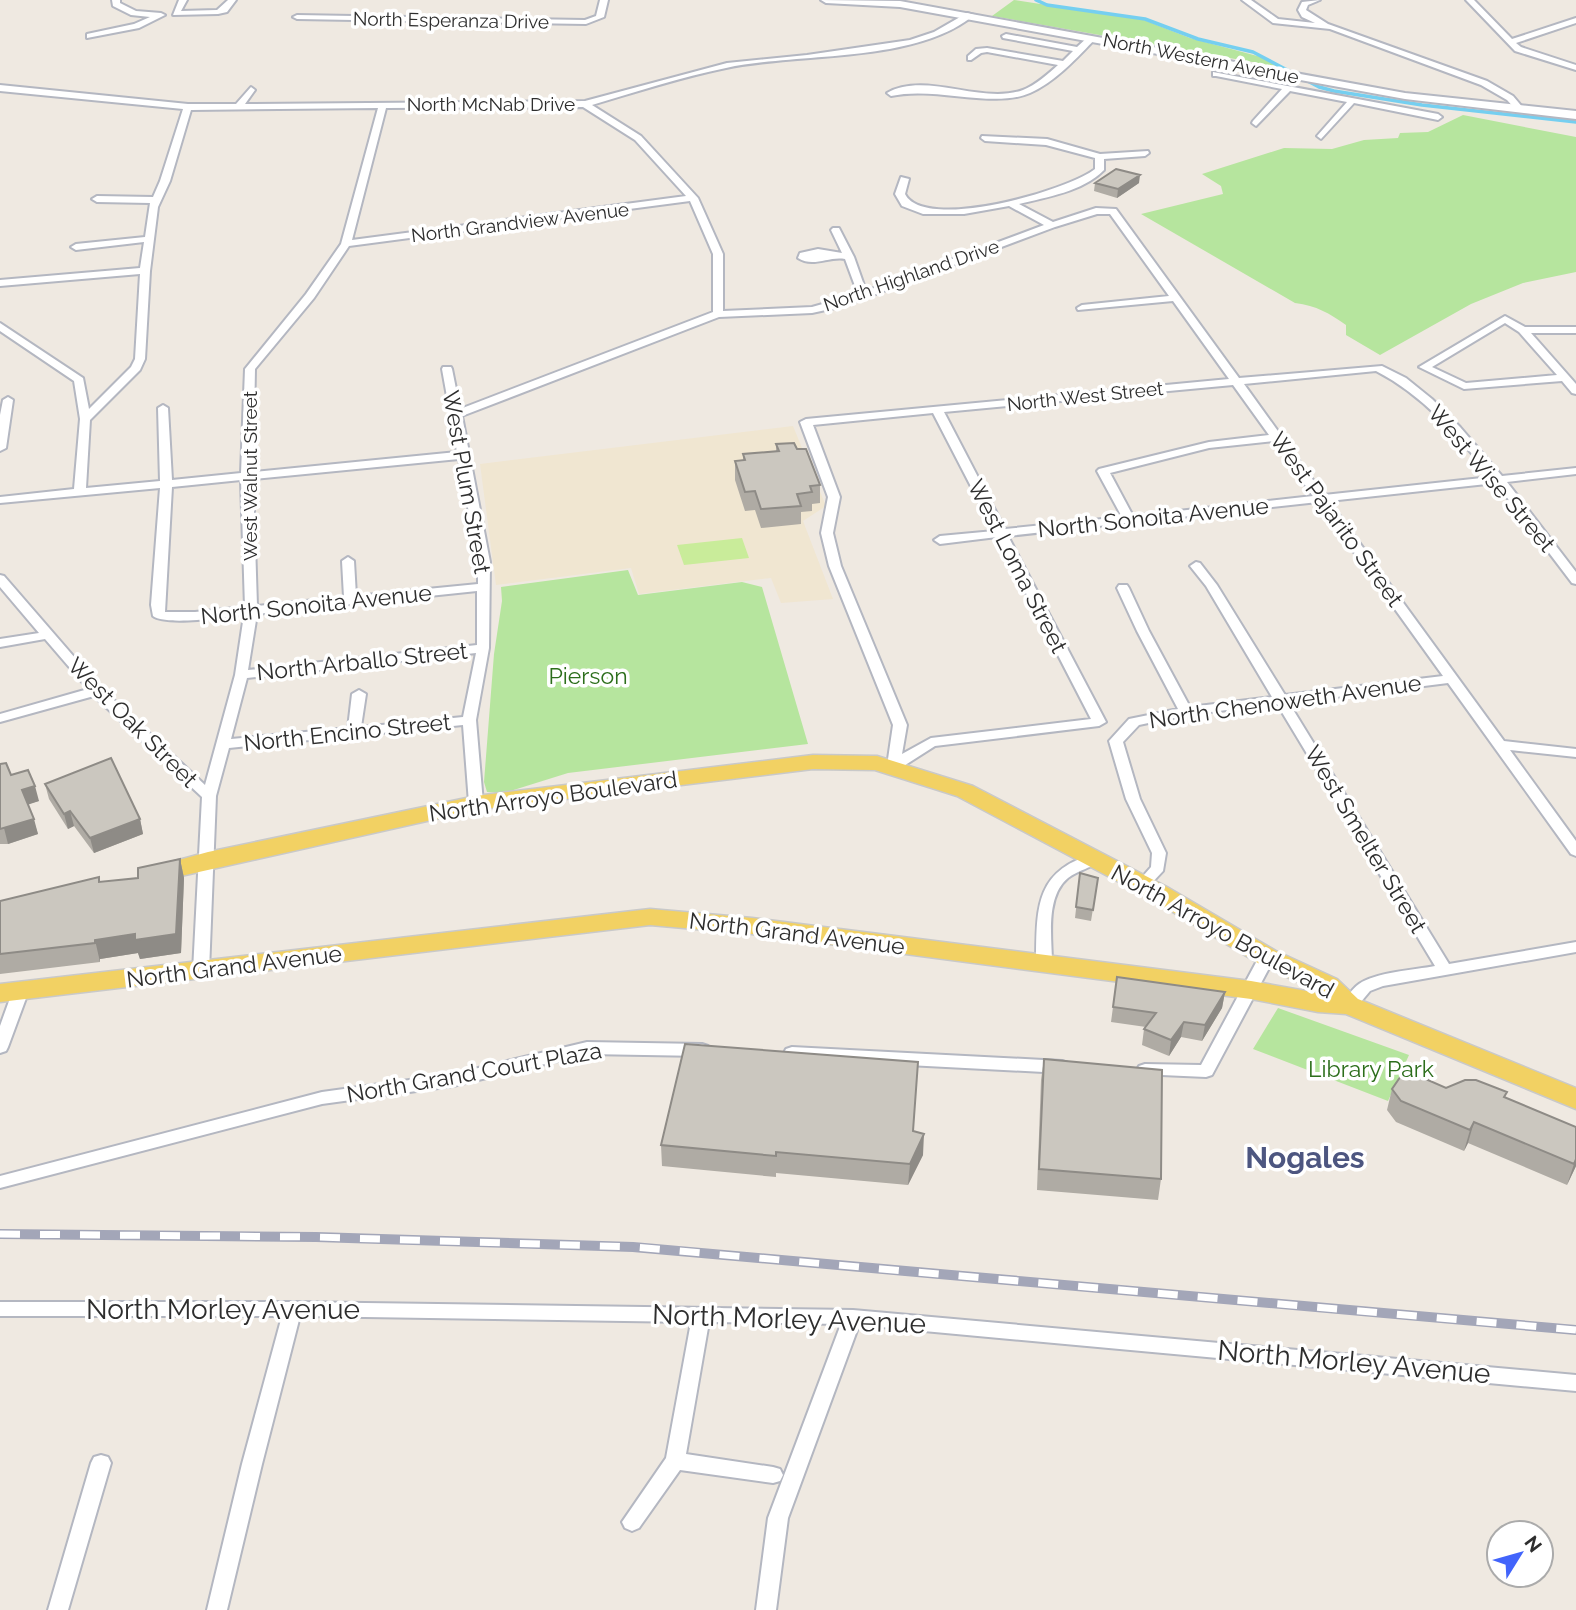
<svg xmlns="http://www.w3.org/2000/svg" width="1576" height="1610" viewBox="0 0 1576 1610" font-family="Raleway,sans-serif">
	<style>
		.education { fill: #f0e6d1 }
		.green { fill: #b6e59e }
		.pitch { fill: #c9ec9a }
		.lines { fill: none; stroke-linecap: round; stroke-linejoin: round }
		.stream { stroke: #75cff0; stroke-width: 3.5 }
		.street-casing { stroke: #b4b7c1; stroke-width: 4 }
		.secondary-casing { stroke: #b4b7c1; stroke-width: 4 }
		.primary-casing { stroke: #c9c9c9; stroke-width: 3 }
		.street { fill: #fff; fill-rule: evenodd }
		.secondary { fill: #fff; fill-rule: evenodd }
		.primary { fill: #f2d163; fill-rule: evenodd }
		.rail-casing { stroke: #a3a6b8; stroke-width: 10 }
		.rail { stroke: #fff; stroke-width: 7; stroke-dasharray: 20; stroke-linecap: butt }
		.wall { fill: #afaba4 }
		.shaded-wall { fill: #8e8b86 }
		.building { fill: #cbc7bf; stroke: #8e8b86; stroke-width: 2 }
		.labels { text-anchor: middle; dominant-baseline: central; stroke-width: 7; stroke-linejoin: round; paint-order: stroke }
		.far-street-label { font-size: 19px; fill: #2e2e2e; stroke: #fff }
		.street-label { font-size: 23px; fill: #2e2e2e; stroke: #fff }
		.park-label { font-size: 23px; fill: #2c6e1b; stroke: #fff }
		.near-street-label { font-size: 28px; fill: #2e2e2e; stroke: #fff }
		.district-label { font-size: 30px; font-weight: bold; fill: #4d5680; stroke: #fff }
	</style>
	<rect width="100%" height="100%" fill="#efe9e1"/>
	<path class="education" d="M 793,426 L 826,506 L 803,521 L 833,599 L 781,603 L 771,578 L 639,594 L 631,568 L 496,585 L 480,464 Z"/>
	<path class="green" d="M 1014,0 L 1144,20 L 1190,38 L 1261,57 L 1281,67 L 992,16 Z
		M 1463,115 L 1576,137 L 1576,272 L 1523,283 L 1471,304 L 1380,355 L 1346,335 L 1346,325 C 1329,313 1317,306 1295,303 L 1141,214 L 1223,194 L 1221,186 L 1202,174 L 1284,148 L 1332,149 L 1364,140 L 1398,138 L 1400,133 L 1428,132 Z
		M 628,570 L 638,595 L 742,582 L 762,587 L 808,744 L 568,773 L 504,793 L 487,792 L 484,782 L 494,654 L 502,601 L 501,587 Z
		M 1278,1008 L 1409,1055 L 1388,1101 L 1253,1049 Z"/>
	<path class="pitch" d="M 742,538 L 749,558 L 684,565 L 677,545 Z"/>
	<g class="lines">
		<path class="stream" d="M 1036,0 L 1047,5 L 1145,19 L 1198,39 L 1253,52 L 1319,87 L 1334,91 L 1422,105 L 1576,122"/>
		<defs>
			<path id="street" d="M 112,0 L 120,0 L 120,3 L 136,11 L 161,13 L 165,15 L 139,28 L 87,38 L 87,34 L 134,24 L 150,17 L 131,15 L 113,6 Z
				M 179,0 L 187,0 L 181,11 L 217,10 L 228,0 L 236,0 L 227,12 L 218,14 L 173,15 Z
				M 600,0 L 608,0 L 604,17 L 586,24 L 297,19 L 293,17 L 297,15 L 585,20 L 596,16 Z
				M 1242,0 L 1251,0 L 1278,19 L 1315,23 L 1302,17 L 1298,10 L 1302,2 L 1320,0 L 1308,5 L 1306,10 L 1328,24 L 1487,81 L 1513,96 L 1524,109 L 1517,111 L 1507,100 L 1481,85 L 1330,29 L 1273,23 Z
				M 1466,0 L 1474,0 L 1512,39 L 1576,18 L 1576,23 L 1516,43 L 1521,47 L 1576,65 L 1576,70 L 1515,51 Z
				M 967,13 L 974,15 C 915,64 799,52 726,68 C 681,77 636,92 592,105 L 641,136 L 698,198 L 723,254 L 723,311 L 812,307 L 858,294 L 845,259 C 828,256 814,268 798,258 L 800,253 L 818,249 L 842,253 L 831,230 L 833,228 L 839,228 L 854,257 L 866,291 L 1044,225 L 1009,206 L 964,214 L 923,214 L 902,206 L 895,194 L 901,177 L 909,179 L 905,194 C 924,232 1067,191 1095,169 L 1095,158 L 1046,145 L 985,141 L 981,138 L 982,136 L 1047,139 L 1100,154 L 1148,151 L 1149,153 L 1145,156 L 1104,159 L 1104,170 C 1082,192 1047,197 1019,204 L 1053,222 L 1096,208 L 1116,209 L 1239,378 L 1382,366 L 1406,378 L 1432,399 L 1460,427 L 1502,476 L 1576,468 L 1576,474 L 1507,482 L 1576,572 L 1576,584 L 1572,583 L 1496,483 L 1329,501 L 1504,741 L 1576,749 L 1576,757 L 1510,750 L 1576,841 L 1576,856 L 1571,854 L 1448,683 L 1289,703 L 1449,964 L 1576,942 L 1576,952 L 1383,986 L 1370,991 L 1355,1009 L 1343,1009 L 1341,1005 C 1346,998 1353,988 1359,984 C 1376,972 1415,970 1435,966 L 1277,704 L 1186,715 L 1139,725 L 1123,742 L 1140,799 L 1166,853 L 1163,871 L 1148,887 L 1143,889 L 1136,884 L 1151,867 L 1152,853 L 1126,799 L 1109,741 L 1129,719 L 1178,709 L 1137,631 L 1117,588 L 1119,585 L 1127,585 L 1129,588 L 1149,631 L 1190,707 L 1272,697 L 1206,586 L 1190,566 L 1196,562 L 1200,563 L 1217,585 L 1285,695 L 1443,676 L 1318,502 L 1008,536 L 1106,722 L 1099,726 L 935,746 L 899,769 L 889,769 L 887,766 L 893,725 L 829,566 L 821,533 L 828,497 L 800,422 L 806,419 L 1229,379 L 1173,301 L 1078,310 L 1077,308 L 1082,305 L 1169,296 L 1110,214 L 1097,214 L 1055,227 L 844,306 L 812,313 L 719,317 L 462,416 L 490,562 L 489,648 L 476,720 L 483,803 L 476,807 L 469,803 L 463,725 L 229,748 L 216,796 L 209,971 L 206,975 L 196,975 L 193,971 L 202,797 L 94,696 L 0,722 L 0,714 L 88,689 L 45,639 L 0,647 L 0,639 L 39,633 L 0,587 L 0,575 L 4,576 L 101,688 L 205,785 L 235,675 L 244,615 C 225,617 166,626 153,616 L 151,605 L 160,488 L 0,503 L 0,497 L 74,489 L 80,419 L 74,381 L 0,331 L 0,323 L 83,378 L 89,409 L 131,367 L 135,359 L 140,274 L 0,286 L 0,280 L 140,268 L 144,242 L 76,250 L 71,247 L 76,244 L 145,237 L 150,203 L 97,202 L 92,199 L 97,196 L 153,197 L 160,181 L 183,109 L 0,91 L 0,85 L 188,104 L 236,104 L 251,87 L 255,90 L 245,104 L 585,101 L 727,63 L 807,55 L 910,40 L 934,32 ZM 583,107 L 635,140 L 686,196 L 352,240 L 386,108 ZM 378,108 L 341,244 L 306,294 L 245,369 L 241,473 L 172,480 L 168,408 L 163,405 L 158,408 L 160,481 L 86,488 L 90,420 L 140,370 L 145,359 L 150,271 L 158,207 L 170,181 L 191,110 ZM 690,201 L 713,254 L 713,312 L 460,409 L 452,369 L 451,367 L 443,367 L 442,369 L 457,452 L 253,472 L 255,369 L 314,298 L 349,246 ZM 1376,371 C 1423,395 1458,436 1491,477 L 1324,495 L 1283,439 L 1283,435 L 1280,434 L 1244,384 ZM 1233,385 L 1269,435 L 1209,442 L 1099,469 L 1097,471 L 1122,517 L 1005,529 L 944,412 ZM 933,413 L 994,531 L 940,536 L 934,540 L 940,544 L 997,537 L 1091,719 L 931,738 L 902,754 L 907,725 L 841,566 L 833,533 L 840,497 L 813,425 ZM 1274,441 L 1313,496 L 1133,516 L 1110,473 L 1209,448 ZM 459,459 L 478,562 L 478,584 L 356,596 L 354,561 L 348,557 L 342,561 L 344,597 L 257,606 L 253,479 ZM 241,480 L 245,607 L 195,612 L 165,612 L 172,487 ZM 477,591 L 477,645 L 248,670 L 257,614 ZM 476,653 L 463,717 L 361,727 L 366,694 L 359,690 L 352,694 L 348,728 L 231,739 L 247,678 Z
				M 1006,34 L 1077,47 L 1089,36 L 1096,38 C 1078,57 1055,82 1030,93 C 993,109 935,86 891,96 L 887,93 C 925,71 982,105 1023,90 C 1036,85 1048,74 1058,65 L 987,52 L 981,53 L 971,60 L 968,60 L 968,56 L 976,49 L 987,48 L 1063,61 L 1073,51 L 1003,38 L 1002,36 Z
				M 1213,72 L 1438,114 L 1442,117 L 1438,120 L 1354,103 L 1321,139 L 1317,136 L 1347,102 L 1290,91 L 1256,126 L 1252,123 L 1253,121 L 1282,89 L 1216,76 L 1213,76 Z
				M 1505,316 L 1525,327 L 1576,327 L 1576,333 L 1531,333 L 1576,384 L 1576,394 L 1572,393 L 1562,381 L 1464,389 L 1419,367 ZM 1505,323 L 1519,332 L 1557,375 L 1466,383 L 1432,367 Z
				M 8,397 L 13,400 L 6,448 L 0,451 L 0,415 L 3,400 Z
				M 1094,854 L 1099,856 L 1101,859 C 1093,868 1078,870 1068,878 C 1045,897 1052,938 1052,964 L 1049,968 L 1039,968 L 1036,964 C 1037,911 1033,871 1094,854 Z
				M 1267,952 L 1272,953 L 1275,957 L 1212,1075 L 1206,1077 L 1139,1074 L 1137,1070 L 1139,1066 L 1145,1064 L 1201,1065 L 1259,957 L 1262,953 Z
				M 21,985 L 26,986 L 29,990 L 8,1047 L 6,1051 L 0,1053 L 0,1026 L 13,990 L 16,986 Z
				M 587,1042 L 702,1044 L 708,1046 L 710,1050 L 708,1054 L 702,1056 L 587,1054 L 453,1086 L 322,1104 L 0,1188 L 0,1176 L 322,1092 L 453,1074 Z
				M 792,1047 L 1062,1061 L 1068,1063 L 1070,1067 L 1068,1071 L 1062,1073 L 792,1059 L 786,1057 L 784,1053 L 786,1049 Z
				M 0,1302 L 293,1302 L 853,1310 L 1576,1375 L 1576,1391 L 859,1325 L 788,1518 L 776,1610 L 756,1610 L 768,1518 L 841,1324 L 709,1322 L 686,1454 L 773,1467 L 780,1469 L 783,1475 L 780,1481 L 773,1483 L 680,1470 L 639,1528 L 632,1531 L 625,1528 L 622,1522 L 666,1458 L 691,1322 L 300,1316 L 262,1464 L 227,1610 L 207,1610 L 242,1464 L 282,1316 L 0,1316 Z
				M 101,1455 L 108,1457 L 111,1463 L 68,1610 L 48,1610 L 91,1463 L 94,1457 Z"/>
			<path id="secondary" d="M 821,0 L 900,1 L 1405,93 L 1576,111 L 1576,119 L 1405,99 L 900,7 L 826,3 Z"/>
			<path id="primary" d="M 813,755 L 877,756 L 973,786 L 1167,887 L 1276,951 L 1337,979 L 1358,999 L 1576,1088 L 1576,1109 L 1346,1014 L 1318,1012 L 1251,999 L 752,934 L 650,925 L 0,1002 L 0,984 L 650,909 L 752,918 L 1251,981 L 1323,994 L 1258,963 L 1151,899 L 957,796 L 875,770 L 813,769 L 476,810 L 154,882 L 146,879 L 142,874 L 146,869 L 208,852 L 476,796 Z"/>
		</defs>
		<use href="#street" class="street-casing"/>
		<use href="#secondary" class="secondary-casing"/>
		<use href="#primary" class="primary-casing"/>
		<use href="#street" class="street"/>
		<use href="#secondary" class="secondary"/>
		<use href="#primary" class="primary"/>
		<defs>
			<path id="rail" d="M 0,1234 L 316,1237 L 633,1247 L 1576,1330"/>
		</defs>
		<use href="#rail" class="rail-casing"/>
		<use href="#rail" class="rail"/>
	</g>
	<path class="wall" d="M 1095,183 L 1139,183 L 1117,198 L 1094,191 Z
		M 776,444 L 797,449 L 820,485 L 820,503 L 812,504 L 812,511 L 801,512 L 801,524 L 761,528 L 755,510 L 745,511 L 735,480 L 735,461 L 743,460 L 743,454 L 776,451 Z
		M 0,764 L 39,801 L 28,804 L 38,834 L 8,844 L 0,844 Z
		M 45,784 L 140,819 L 143,834 L 94,853 L 74,826 L 68,829 L 49,799 Z
		M 180,859 L 184,878 L 181,953 L 140,959 L 138,953 L 100,959 L 100,962 L 0,974 L 0,901 L 100,882 L 138,878 Z
		M 1080,873 L 1098,878 L 1091,921 L 1075,918 Z
		M 1117,977 L 1225,992 L 1222,1008 L 1202,1041 L 1181,1037 L 1169,1056 L 1142,1045 L 1144,1029 L 1146,1027 L 1111,1022 Z
		M 1044,1059 L 1161,1179 L 1158,1200 L 1037,1190 L 1041,1080 Z
		M 918,1062 L 913,1131 L 923,1155 L 908,1185 L 776,1173 L 776,1177 L 662,1166 L 661,1145 Z
		M 1446,1088 L 1505,1097 L 1576,1166 L 1567,1185 L 1468,1143 L 1464,1151 L 1396,1122 L 1387,1110 L 1392,1089 Z"/>
	<path class="shaded-wall" d="M 1140,175 L 1139,183 L 1117,198 L 1118,189 Z
		M 35,786 L 39,801 L 27,805 L 22,790 Z
		M 70,811 L 74,826 L 68,829 L 64,814 Z
		M 34,819 L 38,834 L 8,844 L 4,828 Z
		M 140,819 L 143,834 L 94,853 L 90,838 Z
		M 180,859 L 184,878 L 181,953 L 140,959 L 138,953 L 100,959 L 100,962 L 95,940 Z
		M 1225,992 L 1222,1008 L 1202,1041 L 1205,1025 Z
		M 1184,1022 L 1181,1037 L 1169,1056 L 1171,1040 Z
		M 1474,1122 L 1468,1143 L 1464,1151 L 1470,1130 Z
		M 924,1134 L 923,1155 L 908,1185 L 910,1164 Z
		M 1576,1159 L 1576,1166 L 1567,1185 L 1574,1164 Z"/>
	<path class="building" d="M 1116,169 L 1140,175 L 1118,189 L 1095,183 Z
		M 794,443 L 797,449 L 806,449 L 820,485 L 810,486 L 812,492 L 797,494 L 801,506 L 761,509 L 755,491 L 745,492 L 735,461 L 745,460 L 743,454 L 779,451 L 776,444 Z
		M 111,758 L 140,819 L 90,838 L 70,811 L 64,814 L 45,784 Z
		M 6,763 L 11,775 L 28,770 L 35,786 L 22,790 L 34,819 L 0,829 L 0,764 Z
		M 180,859 L 176,934 L 135,940 L 135,934 L 95,940 L 95,943 L 0,954 L 0,901 L 99,877 L 99,882 L 138,878 L 138,868 Z
		M 1080,873 L 1098,878 L 1093,910 L 1076,907 Z
		M 1117,977 L 1225,992 L 1205,1025 L 1184,1022 L 1171,1040 L 1144,1029 L 1156,1013 L 1113,1007 Z
		M 685,1044 L 918,1062 L 913,1131 L 924,1134 L 910,1164 L 776,1152 L 776,1156 L 661,1145 Z
		M 1044,1059 L 1162,1070 L 1161,1179 L 1039,1169 Z
		M 1405,1070 L 1446,1088 L 1465,1080 L 1476,1080 L 1507,1092 L 1504,1097 L 1576,1127 L 1576,1159 L 1574,1164 L 1474,1122 L 1470,1130 L 1401,1101 L 1392,1089 Z"/>
	<g class="labels">
		<g class="far-street-label">
			<text transform="translate(451 20) rotate(1)">North Esperanza Drive</text>
			<text transform="translate(1201 58) rotate(11)">North Western Avenue</text>
			<text x="491" y="104">North McNab Drive</text>
			<text transform="translate(520 222) rotate(-7)">North Grandview Avenue</text>
			<text transform="translate(911 275) rotate(-19)">North Highland Drive</text>
			<text transform="translate(1085 396) rotate(-6)">North West Street</text>
			<text transform="translate(250 476) rotate(-90)">West Walnut Street</text>
		</g>
		<g class="street-label">
			<text transform="translate(1492 478) rotate(50)">West Wise Street</text>
			<text transform="translate(467 482) rotate(80)">West Plum Street</text>
			<text transform="translate(1153 517) rotate(-6)">North Sonoita Avenue</text>
			<text transform="translate(1337 519) rotate(54)">West Pajarito Street</text>
			<text transform="translate(1018 566) rotate(63)">West Loma Street</text>
			<text transform="translate(316 604) rotate(-6)">North Sonoita Avenue</text>
			<text transform="translate(362 661) rotate(-6)">North Arballo Street</text>
			<text transform="translate(1285 701) rotate(-8)">North Chenoweth Avenue</text>
			<text transform="translate(133 722) rotate(45)">West Oak Street</text>
			<text transform="translate(347 732) rotate(-6)">North Encino Street</text>
			<text transform="translate(553 796) rotate(-8)">North Arroyo Boulevard</text>
			<text transform="translate(1366 839) rotate(59)">West Smelter Street</text>
			<text transform="translate(1223 931) rotate(29)">North Arroyo Boulevard</text>
			<text transform="translate(797 933) rotate(7)">North Grand Avenue</text>
			<text transform="translate(234 966) rotate(-7)">North Grand Avenue</text>
			<text transform="translate(474 1072) rotate(-10)">North Grand Court Plaza</text>
		</g>
		<g class="park-label">
			<text x="588" y="675">Pierson</text>
			<text x="1371" y="1068">Library Park</text>
		</g>
		<g class="near-street-label">
			<text x="223" y="1309">North Morley Avenue</text>
			<text transform="translate(789 1319) rotate(2)">North Morley Avenue</text>
			<text transform="translate(1354 1362) rotate(5)">North Morley Avenue</text>
		</g>
		<g class="district-label">
			<text x="1305" y="1157">Nogales</text>
		</g>
	</g>
	<g transform="translate(1520 1554) rotate(53)"><circle r="33" fill="#ffffff" stroke="#ababab" stroke-width="2"/>
	<path d="M0-5L12 26L0 18L-12 26Z" fill="#4264fb"/>
	<text y="-10" font-size="19" font-weight="bold" text-anchor="middle" fill="#2e2e2e">N</text>
	</g>
</svg>
